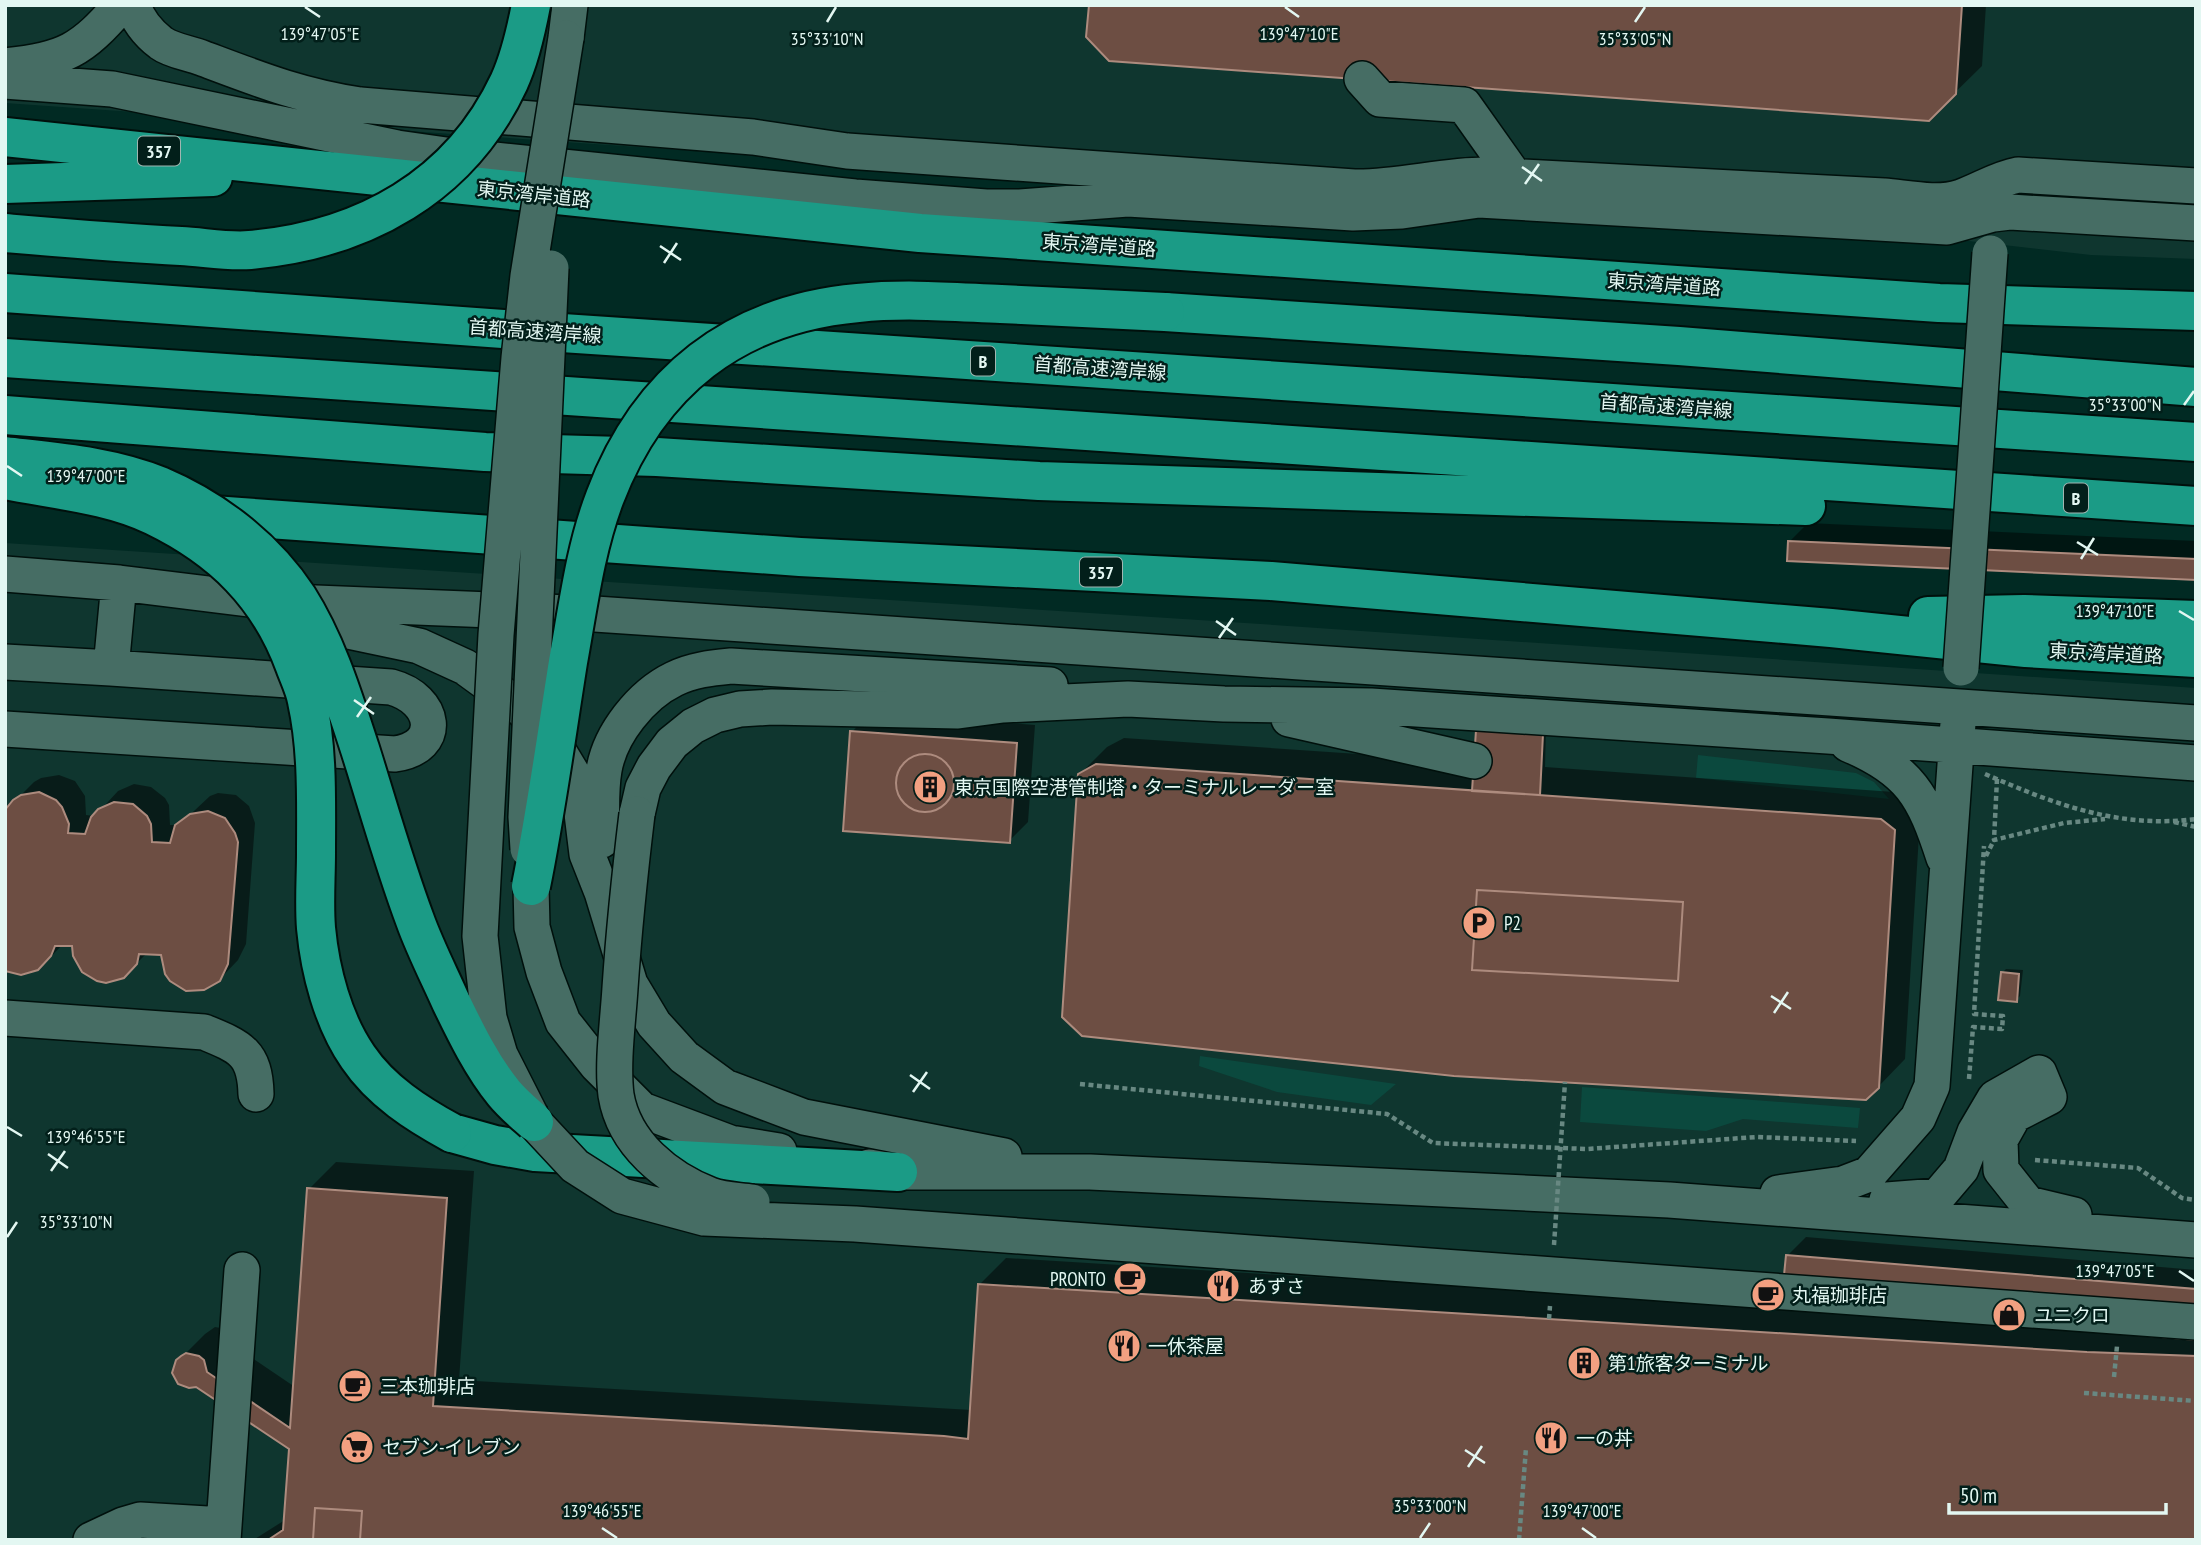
<svg xmlns="http://www.w3.org/2000/svg" width="2201" height="1545" viewBox="0 0 2201 1545" font-family="'PT Sans Narrow','Noto Sans JP',sans-serif">
	<style>
		.built { fill: #0f362f }
		.green { fill: #0b493e }
		.shadow { fill: #0007 }
		.building { fill: #6d4e43; stroke: #ad8b7e; stroke-width: 2 }
		.lines { fill: none; stroke-linecap: round; stroke-linejoin: round }
		.minor-casing { stroke: #00100c; stroke-width: 38 }
		.highway-casing { stroke: #00100c; stroke-width: 42 }
		.path { stroke: #688882; stroke-width: 4.5; stroke-dasharray: 5 3.5; stroke-linecap: butt }
		.minor { stroke: #466d64; stroke-width: 35 }
		.highway { stroke: #1b9b86; stroke-width: 38 }
		.minor-bridge-casing { stroke: #00100c; stroke-width: 38; stroke-linecap: butt }
		.highway-bridge-casing { stroke: #00100c; stroke-width: 42; stroke-linecap: butt }
		.path-bridge { stroke: #688882; stroke-width: 4.5; stroke-dasharray: 5 3.5; stroke-linecap: butt }
		.minor-bridge { stroke: #466d64; stroke-width: 35 }
		.highway-bridge { stroke: #1b9b86; stroke-width: 38 }
		.ticks { fill: none; stroke: #e3f7f2; stroke-width: 2.5 }
		.labels { text-anchor: middle; dominant-baseline: central; stroke-width: 5; stroke-linejoin: round; paint-order: stroke }
		.shield { fill: #021f1a; stroke: #a0b6b1; stroke-width: 2 }
		.shield-label { font-size: 18px; font-weight: bold; fill: #e3f7f2 }
		.street-label { font-size: 19px; fill: #e3f7f2; stroke: #021f1a }
		.poi-label { font-size: 19px; fill: #e3f7f2; stroke: #021f1a; text-anchor: start }
		.ticks-label { font-size: 18px; text-anchor: middle; fill: #e3f7f2; stroke: #021f1a; stroke-width: 5; stroke-linejoin: round; paint-order: stroke }
	</style>
	<rect width="100%" height="100%" fill="#012a23"/>
	<path class="built" d="M 5,5 L 2196,5 L 2196,259 L 2091,255 L 1934,237 L 5,103 Z
		M 5,543 L 1230,622 L 2196,688 L 2196,1540 L 5,1540 Z"/>
	<path class="green" d="M 1698,755 L 1856,773 L 1874,782 L 1889,799 L 1696,778 Z
		M 1200,1056 L 1396,1084 L 1371,1105 L 1277,1092 L 1199,1066 Z
		M 1582,1087 L 1860,1108 L 1858,1128 L 1743,1119 L 1706,1131 L 1580,1122 Z"/>
	<path class="shadow" d="M 1090,5 L 1986,5 L 1982,66 L 1928,119 Z
		M 1808,523 L 2196,541 L 2196,578 L 1790,541 Z
		M 870,713 L 1035,725 L 1028,822 L 1009,841 L 852,732 Z
		M 1546,730 L 1545,767 L 1908,793 L 1921,803 L 1905,1059 L 1878,1087 L 1080,774 L 1107,747 L 1124,738 L 1476,762 Z
		M 59,775 L 75,781 L 85,796 L 86,815 L 95,816 L 118,791 L 134,784 L 151,787 L 165,798 L 169,805 L 170,825 L 179,825 L 210,796 L 218,793 L 236,795 L 249,806 L 255,823 L 246,944 L 238,960 L 219,980 L 162,954 L 147,953 L 130,970 L 74,945 L 63,944 L 45,963 L 15,801 L 34,782 L 41,778 Z
		M 2006,969 L 2023,970 L 2020,996 L 2016,1000 L 2002,973 Z
		M 336,1162 L 474,1171 L 459,1380 L 972,1410 L 979,1285 L 1006,1258 L 1783,1306 L 1787,1256 L 1806,1237 L 2196,1270 L 2196,1540 L 253,1540 L 285,1520 L 291,1448 L 178,1361 L 205,1334 L 215,1327 L 226,1329 L 233,1345 L 295,1387 L 309,1189 Z"/>
	<path class="building" d="M 1089,5 L 1962,5 L 1956,94 L 1929,121 L 1109,61 L 1086,37 Z
		M 1788,541 L 2196,559 L 2196,580 L 1787,561 Z
		M 1476,730 L 1543,734 L 1540,795 L 1472,791 Z
		M 850,731 L 1017,743 L 1010,843 L 843,831 Z
		M896 783a29 29 0 1 1 58 0a29 29 0 1 1-58 0Z
		M 1096,764 L 1881,819 L 1895,830 L 1879,1088 L 1866,1100 L 1454,1076 L 1082,1036 L 1062,1017 L 1078,774 Z
		M 39,792 L 56,800 L 62,807 L 69,824 L 68,833 L 85,834 L 91,817 L 98,809 L 114,802 L 133,804 L 147,816 L 151,824 L 152,842 L 170,843 L 175,825 L 190,814 L 208,811 L 225,818 L 235,833 L 238,842 L 228,964 L 220,981 L 204,990 L 186,991 L 170,981 L 165,974 L 161,955 L 139,954 L 137,964 L 124,978 L 106,983 L 97,981 L 82,972 L 73,956 L 72,946 L 55,946 L 51,956 L 38,970 L 21,975 L 5,971 L 5,810 L 13,800 L 21,795 Z
		M 1477,890 L 1683,902 L 1678,981 L 1472,970 Z
		M 2001,972 L 2019,974 L 2017,1002 L 1998,1000 Z
		M 307,1188 L 447,1198 L 433,1406 L 944,1436 L 968,1439 L 978,1284 L 2087,1352 L 2196,1356 L 2196,1540 L 268,1540 L 283,1530 L 289,1449 L 196,1387 L 189,1388 L 178,1384 L 172,1373 L 176,1360 L 181,1356 L 186,1353 L 199,1356 L 204,1360 L 207,1372 L 290,1428 Z
		M 1786,1255 L 2196,1289 L 2196,1340 L 1781,1305 Z
		M 315,1508 L 362,1511 L 360,1540 L 313,1540 Z"/>
	<g class="lines">
		<defs>
			<path id="minor" d="M 133,5 C 138,21 148,33 161,43 C 172,51 189,53 202,58 C 258,79 300,96 360,105 L 753,137 L 847,151 L 1354,187 C 1398,188 1441,175 1485,175 L 1884,196 C 1908,198 1937,205 1961,197 C 1981,190 1997,179 2018,175 L 2196,186
				M 566,38 L 570,5
				M 5,66 C 66,59 81,51 121,5
				M 1362,79 L 1380,99 L 1464,105 L 1515,177
				M 5,81 L 112,89 L 397,148 L 446,155 L 855,197 L 986,207 L 1020,207 L 1128,199 L 1353,213 L 1402,211 L 1479,200 L 1947,227 L 1993,214 L 2010,212 L 2196,223
				M 5,574 L 119,583 L 266,601 L 595,614 L 2196,723
				M 293,613 L 324,626 L 419,646 L 465,667 L 520,707 L 553,742 L 573,775 L 581,805 L 587,854 L 602,892 L 630,984 L 654,1024 L 684,1057 L 725,1087 L 804,1117 L 1004,1156
				M 5,662 L 111,668
				M 1289,719 L 1474,761
				M 5,729 L 395,754 C 444,747 436,699 391,687 L 111,668 L 119,583
				M 1848,744 C 1910,770 1924,796 1944,858
				M 637,814 L 643,788 L 654,767 L 672,743 L 693,726 L 715,715 L 740,709 L 772,707 L 958,711 L 1003,705 L 1128,699 L 1224,704 L 1371,706 L 1828,736 L 2196,763
				M 602,840 C 602,817 600,793 604,770 C 610,734 641,695 674,679 C 692,670 711,668 731,666 L 1050,685
				M 531,886 L 532,927 L 544,972 L 563,1022 L 597,1065 L 642,1110 L 730,1143 L 779,1151
				M 5,1018 L 204,1032 C 241,1047 255,1053 256,1094
				M 869,1167 L 898,1172 L 1090,1172 L 1669,1200 L 2196,1240
				M 1778,1193 L 1843,1184 L 1869,1174 L 1918,1118 L 1932,1086 L 1958,723
				M 1887,1200 L 1938,1196 L 1961,1169 L 1975,1132 L 1995,1098 L 2039,1073 L 2049,1097 L 2014,1115 L 2000,1140 L 2001,1170 L 2028,1204 L 2074,1215
				M 91,1540 L 123,1525 L 140,1520 L 224,1525
				M 223,1540 L 242,1270"/>
			<path id="highway" d="M 5,137 L 920,233 L 1939,303 L 2196,311
				M 5,184 L 213,177
				M 5,293 L 503,329 L 2196,442
				M 1165,312 L 1679,346 L 2196,387
				M 5,358 L 2196,506
				M 5,415 L 485,452 L 657,457 L 1039,481 L 1806,506
				M 198,514 L 800,557 L 1271,581 L 1831,628 L 2026,648 L 2196,658
				M 1928,616 L 2024,614 L 2196,620
				M 452,1133 L 495,1145 L 535,1152 L 898,1172"/>
		</defs>
		<use href="#minor" class="minor-casing"/>
		<use href="#highway" class="highway-casing"/>
		<path class="path" d="M 2174,822 L 2196,827
			M 1986,856 L 1994,840
			M 1969,1079 L 1973,1027 L 2002,1029 L 2003,1016 L 1974,1014 L 1984,846
			M 1080,1084 L 1387,1114 L 1433,1143 L 1587,1149 L 1757,1137 L 1856,1141
			M 2035,1160 L 2138,1168 L 2182,1198 L 2196,1200
			M 2114,1377 L 2117,1346
			M 2084,1393 L 2196,1401
			M 1519,1540 L 1526,1448"/>
		<use href="#minor" class="minor"/>
		<use href="#highway" class="highway"/>
		<defs>
			<path id="minor-bridge" d="M 566,38 L 528,276 L 519,358 L 496,635 L 480,936 L 489,1018 L 500,1055 L 534,1122 L 575,1166 L 622,1196 L 704,1218 L 855,1224 L 2196,1322
				M 1961,668 L 1990,253
				M 637,814 C 630,872 624,930 620,988 C 618,1021 612,1063 616,1095 C 624,1144 667,1178 710,1195 C 723,1200 739,1200 752,1202
				M 528,849 L 526,817 L 551,268"/>
			<path id="highway-bridge" d="M 5,233 C 64,238 122,243 181,246 C 203,247 227,252 250,250 C 363,240 460,187 509,82 C 520,58 526,31 531,5
				M 5,456 C 57,462 111,466 160,486 C 214,509 265,548 298,598 C 327,644 343,697 360,749 C 378,806 394,864 415,920 C 425,948 439,975 451,1002 C 466,1033 482,1066 504,1093 C 513,1104 524,1113 534,1122
				M 5,480 C 54,490 109,494 154,516 C 222,549 269,595 295,666 C 299,677 305,689 307,701 C 318,750 316,803 316,853 C 316,878 314,903 316,928 C 320,971 333,1021 358,1057 C 381,1091 417,1114 452,1133
				M 531,886 C 546,812 556,737 568,662 C 578,607 585,549 605,497 C 649,381 735,314 858,303 C 906,298 953,302 1001,304 C 1056,307 1110,309 1165,312"/>
		</defs>
		<use href="#minor-bridge" class="minor-bridge-casing"/>
		<use href="#highway-bridge" class="highway-bridge-casing"/>
		<path class="path-bridge" d="M 1985,774 C 2054,804 2119,829 2196,819
			M 1997,779 L 1994,840 L 2064,823 L 2105,819
			M 1554,1245 L 1565,1082
			M 1549,1319 L 1550,1306"/>
		<use href="#minor-bridge" class="minor-bridge"/>
		<use href="#highway-bridge" class="highway-bridge"/>
	</g>
	<path class="ticks" d="M 305,7 L 320,17M 1285,7 L 1299,17M 827,22 L 836,7M 1635,22 L 1645,7M 1522,167 L 1542,181M 1525,184 L 1539,164M 660,246 L 681,260M 664,263 L 677,243M 2184,405 L 2194,391M 7,466 L 22,476M 2077,542 L 2098,555M 2081,559 L 2094,538M 2179,611 L 2194,620M 1216,621 L 1236,635M 1219,638 L 1233,618M 354,700 L 374,714M 357,717 L 371,697M 1771,996 L 1791,1009M 1774,1013 L 1788,992M 910,1075 L 930,1089M 913,1092 L 927,1072M 7,1127 L 22,1136M 48,1154 L 68,1168M 51,1171 L 65,1151M 7,1237 L 17,1222M 2179,1271 L 2194,1281M 1465,1450 L 1485,1463M 1468,1467 L 1482,1446M 602,1528 L 617,1538M 1582,1528 L 1596,1538M 1420,1538 L 1430,1523"/>
	<defs>
		<symbol id="building-disc" viewBox="-11 -11 22 22"><circle r="9.5" fill="#f2a081" stroke="#021f1a"/><path d="M-4-6H4V6H1V3H-1V6H-4ZM-2.5-4.3h1.7v1.8h-1.7ZM.8-4.3h1.7v1.8H.8ZM-2.5-1h1.7V.8h-1.7ZM.8-1h1.7V.8H.8Z" fill="#111"/></symbol>
		<symbol id="parking-disc" viewBox="-11 -11 22 22"><circle r="9.5" fill="#f2a081" stroke="#021f1a"/><path d="M-3.5-5.5H1a3.5 3.5 0 0 1 0 7H-1V5.5H-3.5ZM-1-3.4V-.6H.8a1.4 1.4 0 0 0 0-2.8Z" fill="#111"/></symbol>
		<symbol id="cafe-disc" viewBox="-11 -11 22 22"><circle r="9.5" fill="#f2a081" stroke="#021f1a"/><path d="M-5.5-4.5H6V0H3Q3 3.5 0 3.5H-2.5Q-5.5 3.5-5.5 0ZM3-3.2v2h1.7v-2ZM-6 4.5H4V6H-6Z" fill="#111"/></symbol>
		<symbol id="restaurant-disc" viewBox="-11 -11 22 22"><circle r="9.5" fill="#f2a081" stroke="#021f1a"/><path d="M-5-6h1v4h1v-4h1v4h1v-4h1v5L-1.5 .5V6h-2V.5L-5-1ZM5-6V6H3V1.5H1.5Q1.5-4 5-6Z" fill="#111"/></symbol>
		<symbol id="shop-disc" viewBox="-11 -11 22 22"><circle r="9.5" fill="#f2a081" stroke="#021f1a"/><path d="M-5-2.5h2.3a2.7 3.5 0 0 1 5.4 0H5L5.5 6h-11ZM-1.5-2.5h3a1.5 2.3 0 0 0-3 0Z" fill="#111"/></symbol>
		<symbol id="supermarket-disc" viewBox="-11 -11 22 22"><circle r="9.5" fill="#f2a081" stroke="#021f1a"/><path d="M-6-5.5h2.5l.6 2H6L4.5 2H-2.5L-4.4-4H-6ZM-1.5 3.2a1.3 1.3 0 1 0 .1 0ZM3 3.2a1.3 1.3 0 1 0 .1 0Z" fill="#111"/></symbol>
	</defs>
	<g fill-rule="evenodd">
		<use href="#building-disc" x="911" y="768" width="38" height="38"/>
		<use href="#parking-disc" x="1460" y="904" width="38" height="38"/>
		<use href="#cafe-disc" x="1111" y="1260" width="38" height="38"/>
		<use href="#restaurant-disc" x="1204" y="1267" width="38" height="38"/>
		<use href="#cafe-disc" x="1749" y="1276" width="38" height="38"/>
		<use href="#shop-disc" x="1990" y="1296" width="38" height="38"/>
		<use href="#restaurant-disc" x="1105" y="1327" width="38" height="38"/>
		<use href="#building-disc" x="1565" y="1344" width="38" height="38"/>
		<use href="#cafe-disc" x="336" y="1367" width="38" height="38"/>
		<use href="#restaurant-disc" x="1532" y="1419" width="38" height="38"/>
		<use href="#supermarket-disc" x="338" y="1428" width="38" height="38"/>
	</g>
	<g class="labels">
		<g class="shield">
			<rect x="138" y="136.5" width="42" height="29" rx="5"/>
			<rect x="971" y="346.5" width="24" height="29" rx="5"/>
			<rect x="2064" y="483.5" width="24" height="29" rx="5"/>
			<rect x="1080" y="557.5" width="42" height="29" rx="5"/>
		</g>
		<g class="shield-label">
			<text x="159" y="151">357</text>
			<text x="983" y="361">B</text>
			<text x="2076" y="498">B</text>
			<text x="1101" y="572">357</text>
		</g>
		<g class="street-label">
			<text transform="translate(534 194) rotate(6)">東京湾岸道路</text>
			<text transform="translate(1099 245) rotate(4)">東京湾岸道路</text>
			<text transform="translate(1664 284) rotate(4)">東京湾岸道路</text>
			<text transform="translate(535 331) rotate(4)">首都高速湾岸線</text>
			<text transform="translate(1100 368) rotate(4)">首都高速湾岸線</text>
			<text transform="translate(1666 406) rotate(4)">首都高速湾岸線</text>
			<text transform="translate(2106 653) rotate(3)">東京湾岸道路</text>
		</g>
		<g class="poi-label">
			<text x="954" y="787">東京国際空港管制塔・ターミナルレーダー室</text>
			<text x="1504" y="923">P2</text>
			<text x="1106" y="1279" text-anchor="end">PRONTO</text>
			<text x="1248" y="1286">あずさ</text>
			<text x="1792" y="1295">丸福珈琲店</text>
			<text x="2034" y="1315">ユニクロ</text>
			<text x="1148" y="1346">一休茶屋</text>
			<text x="1608" y="1363">第1旅客ターミナル</text>
			<text x="380" y="1386">三本珈琲店</text>
			<text x="1576" y="1438">一の丼</text>
			<text x="382" y="1447">セブン-イレブン</text>
		</g>
	</g>
	<g class="ticks-label">
		<text x="320" y="40">139°47'05"E</text>
		<text x="1299" y="40">139°47'10"E</text>
		<text x="827" y="45">35°33'10"N</text>
		<text x="1635" y="45">35°33'05"N</text>
		<text x="2125" y="411">35°33'00"N</text>
		<text x="86" y="482">139°47'00"E</text>
		<text x="2115" y="617">139°47'10"E</text>
		<text x="86" y="1143">139°46'55"E</text>
		<text x="76" y="1228">35°33'10"N</text>
		<text x="2115" y="1277">139°47'05"E</text>
		<text x="1430" y="1512">35°33'00"N</text>
		<text x="602" y="1517">139°46'55"E</text>
		<text x="1582" y="1517">139°47'00"E</text>
	</g>
	<rect width="2201" height="1545" fill="none" stroke="#e3f7f2" stroke-width="14"/>
	<path d="M1949 1503v10h217v-10" fill="none" stroke="#e3f7f2" stroke-width="3.5"/>
	<text x="1960" y="1503" font-size="21" fill="#e3f7f2" stroke="#021f1a" stroke-width="5" paint-order="stroke">50 m</text>
</svg>
